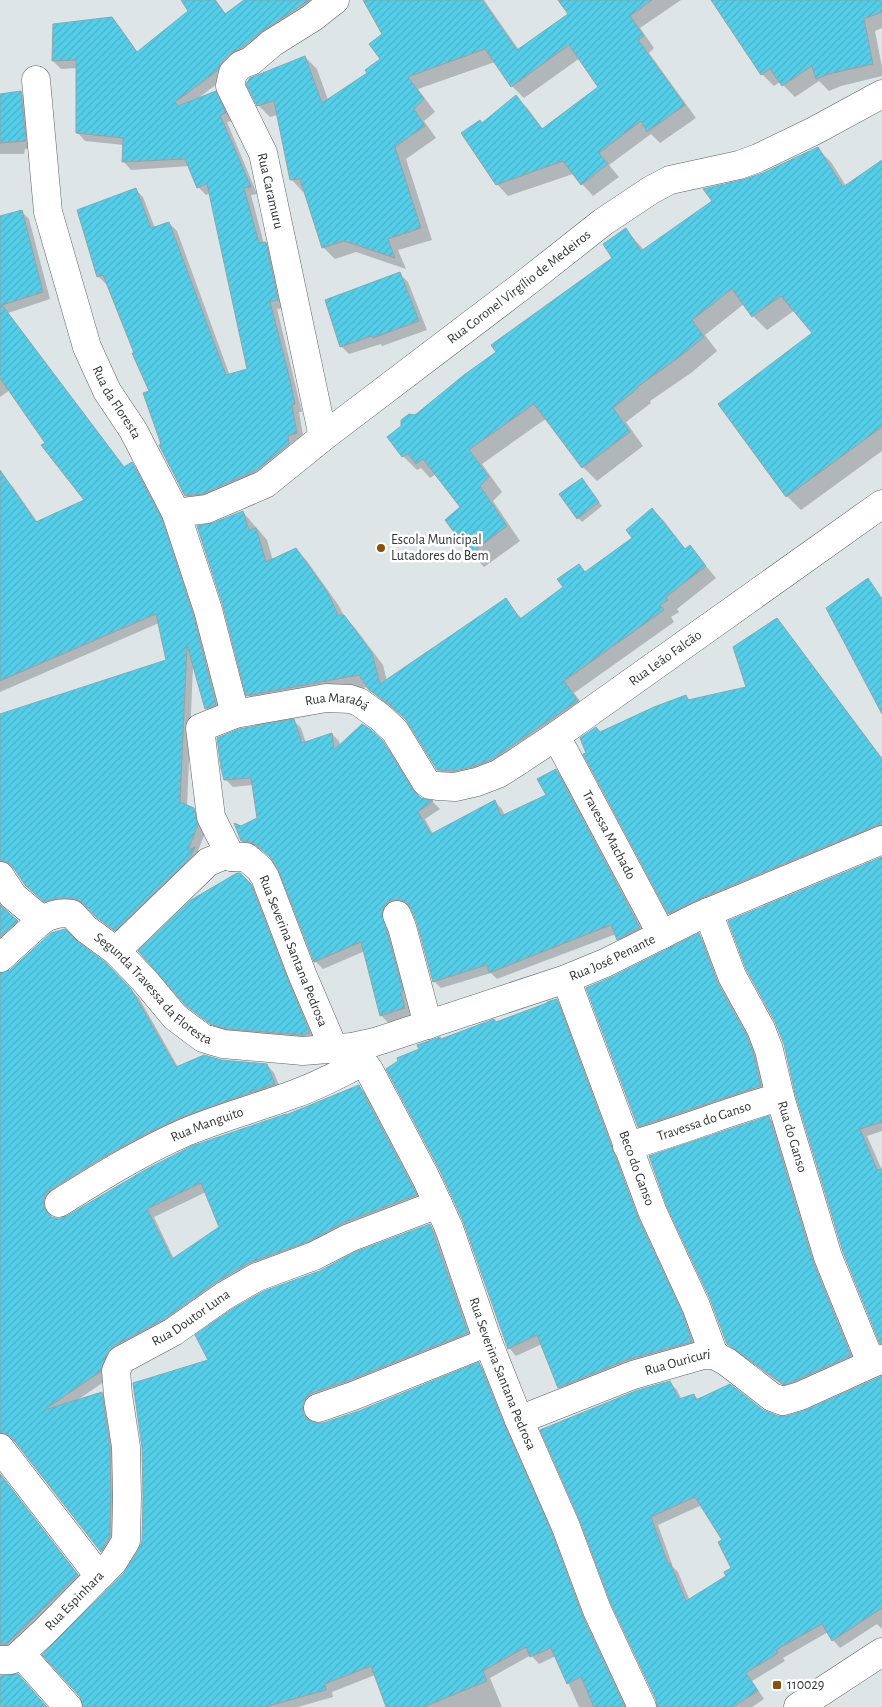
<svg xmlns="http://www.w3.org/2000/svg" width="882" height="1707" viewBox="0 0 882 1707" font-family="'Alegreya Sans',sans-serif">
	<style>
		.shadow { fill: #0003; fill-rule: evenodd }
		.building { fill: url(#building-hatch); stroke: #9aa1a2; fill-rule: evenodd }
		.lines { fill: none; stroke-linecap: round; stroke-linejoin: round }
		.minor-casing { stroke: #5c6264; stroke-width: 29 }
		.primary-casing { stroke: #5c6264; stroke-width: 29 }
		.minor { stroke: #fff; stroke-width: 28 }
		.primary { stroke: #fff; stroke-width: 28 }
		.poi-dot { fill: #895105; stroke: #fff; stroke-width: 2 }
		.labels { text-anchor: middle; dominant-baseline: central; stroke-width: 5; stroke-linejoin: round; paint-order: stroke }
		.street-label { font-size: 14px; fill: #333637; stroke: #fff }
		.poi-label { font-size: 14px; fill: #333637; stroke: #fff; text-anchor: start }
	</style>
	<defs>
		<pattern id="building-hatch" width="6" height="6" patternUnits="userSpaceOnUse" patternTransform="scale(1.25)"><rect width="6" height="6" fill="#54cfea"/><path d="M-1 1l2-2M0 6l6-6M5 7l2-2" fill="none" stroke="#4ab2c9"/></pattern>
	</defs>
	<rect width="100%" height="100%" fill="#dee5e7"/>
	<path class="shadow" d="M 182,0 L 216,0 L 226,14 L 247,0 L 328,0 L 197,99 L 215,93 L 223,101 L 233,121 L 227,122 L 257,194 L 251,195 L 264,244 L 265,243 L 273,251 L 285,308 L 277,309 L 302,412 L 299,412 L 304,441 L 265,478 L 194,503 L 186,495 L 163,444 L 151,391 L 108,283 L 106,284 L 98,276 L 136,190 L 143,197 L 155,228 L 169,223 L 177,231 L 230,376 L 249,370 L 210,193 L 206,195 L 198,187 L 189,166 L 131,170 L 124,162 L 124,145 L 85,141 L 78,133 L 78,68 L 61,69 L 53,61 L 112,19 L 120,27 L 138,53 L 190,11 Z
		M 371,0 L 484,0 L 519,50 L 570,14 L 559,0 L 681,0 L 640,28 L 654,48 L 649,53 L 696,118 L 660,143 L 651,134 L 609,165 L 619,177 L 593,196 L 573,174 L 508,196 L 497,184 L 482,124 L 516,97 L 528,109 L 543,129 L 599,88 L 580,58 L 524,98 L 512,86 L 495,62 L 418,89 L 435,112 L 424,121 L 436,138 L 406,159 L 432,240 L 398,250 L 406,269 L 356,252 L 335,259 L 323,247 L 306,191 L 303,192 L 292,180 L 278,115 L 270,117 L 258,105 L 305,57 L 317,69 L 328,100 L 368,73 L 381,60 L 383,35 Z
		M 713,0 L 882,0 L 882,28 L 875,31 L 882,67 L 882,76 L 841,86 L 829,91 L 819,81 L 795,97 L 780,82 L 774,86 L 762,74 Z
		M 21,93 L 29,100 L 33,148 L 25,149 L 24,154 L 0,154 L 0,95 Z
		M 817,148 L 831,162 L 846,186 L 882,161 L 882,451 L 801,510 L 787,496 L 719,404 L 814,334 L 795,310 L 767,330 L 753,316 L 744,304 L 705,335 L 717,351 L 691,373 L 650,401 L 651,403 L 626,422 L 643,446 L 597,481 L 583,467 L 547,418 L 482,464 L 502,492 L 493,501 L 520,541 L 484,567 L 471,553 L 462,507 L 436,474 L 430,478 L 421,468 L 417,470 L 403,456 L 416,417 L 614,258 L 626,230 L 644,250 L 743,181 L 764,174 Z
		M 21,211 L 29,219 L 50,299 L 8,313 L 125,468 L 132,464 L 139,471 L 169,528 L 200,623 L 223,712 L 213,716 L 206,709 L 193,666 L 187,806 L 193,809 L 201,817 L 205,833 L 198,851 L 202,855 L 123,937 L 106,925 L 91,910 L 83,906 L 53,909 L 34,893 L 16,869 L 8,868 L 0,870 L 0,715 L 167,661 L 159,623 L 0,692 L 0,484 L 6,480 L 13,487 L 38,523 L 86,500 L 10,390 L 0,397 L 0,217 Z
		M 400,274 L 408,282 L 427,330 L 382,346 L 381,344 L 349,354 L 341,346 Z
		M 582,480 L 602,506 L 582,522 L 578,518 Z
		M 652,509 L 664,521 L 686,550 L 690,547 L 716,578 L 677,609 L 679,612 L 671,617 L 674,622 L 574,693 L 589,713 L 503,771 L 450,781 L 438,769 L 408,721 L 382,701 L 368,687 L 259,707 L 248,695 L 213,525 L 243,512 L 267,540 L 273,561 L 296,549 L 307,561 L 339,606 L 344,616 L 355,628 L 383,665 L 387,681 L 505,600 L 522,619 L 564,587 L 579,565 L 586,573 L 633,538 Z
		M 777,619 L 784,627 L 882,758 L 882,834 L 677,921 L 669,913 L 601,733 L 686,696 L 691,701 L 747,687 Z
		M 294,721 L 301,728 L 306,743 L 332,734 L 339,741 L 340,746 L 369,730 L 390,750 L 419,798 L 433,802 L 440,809 L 425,819 L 433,834 L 495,802 L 502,809 L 505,816 L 547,796 L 556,770 L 563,778 L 647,935 L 625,946 L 618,939 L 616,934 L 497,979 L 491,973 L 441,988 L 434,981 L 418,923 L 413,909 L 407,906 L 412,1015 L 388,1023 L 381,1015 L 365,951 L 323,969 L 315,961 L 279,868 L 273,859 L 265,852 L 255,848 L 249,848 L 242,841 L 241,827 L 259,819 L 253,785 L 233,787 L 225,779 Z
		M 882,858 L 882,1131 L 867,1136 L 882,1170 L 882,1344 L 844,1251 Z
		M 247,880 L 255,888 L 316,1040 L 218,1030 L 187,1005 Z
		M 0,902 L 6,912 L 25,929 L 0,951 Z
		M 699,935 L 707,942 L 754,1044 L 768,1094 L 646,1134 L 639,1126 Z
		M 77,943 L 105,964 L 139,998 L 178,1067 L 221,1061 L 267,1065 L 274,1073 L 282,1092 L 51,1212 L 52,1218 L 60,1220 L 286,1116 L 359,1086 L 366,1094 L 423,1203 L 351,1231 L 108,1379 L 76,1401 L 102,1394 L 109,1401 L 118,1505 L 109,1559 L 17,1442 L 7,1440 L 0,1442 L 0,974 ZM 206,1192 L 221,1227 L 174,1259 L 154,1217 Z
		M 556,1000 L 564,1008 L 699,1349 L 567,1395 L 559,1387 L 542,1344 L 516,1356 L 509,1348 L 441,1040 L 497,1023 Z
		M 769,1118 L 778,1126 L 859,1364 L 793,1393 L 737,1352 L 728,1343 Z
		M 430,1225 L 437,1233 L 475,1341 L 310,1413 L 311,1423 L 323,1424 L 359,1412 L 479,1364 L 487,1371 L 628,1707 L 579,1707 L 556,1656 L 539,1664 L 531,1655 L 490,1678 L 502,1707 L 387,1707 L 375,1675 L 332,1692 L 333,1697 L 298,1707 L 84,1707 L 125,1574 L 141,1549 L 210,1361 L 320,1272 Z
		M 882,1378 L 882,1629 L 877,1624 L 840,1648 L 833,1640 L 828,1632 L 783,1658 L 785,1661 L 752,1681 L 764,1699 L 752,1707 L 658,1707 L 657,1700 L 613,1603 L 669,1382 L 677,1390 L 682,1400 L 694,1395 L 699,1400 L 762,1411 L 777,1417 L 788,1417 L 807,1411 ZM 702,1505 L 724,1541 L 733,1569 L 728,1576 L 690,1601 L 678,1572 L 673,1567 L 658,1525 Z
		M 0,1473 L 85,1583 L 0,1654 Z"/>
	<path class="building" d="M 181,0 L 215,0 L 225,14 L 244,0 L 310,0 L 264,30 L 243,47 L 230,54 L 222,62 L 217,71 L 175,102 L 178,106 L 216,91 L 226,113 L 220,115 L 251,187 L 244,188 L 259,243 L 266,242 L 278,300 L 270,302 L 290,380 L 295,404 L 292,405 L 297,433 L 288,436 L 289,444 L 257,470 L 203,494 L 185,496 L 159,445 L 161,444 L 143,393 L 149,391 L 132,353 L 134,353 L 103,275 L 97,277 L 77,210 L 136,188 L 151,228 L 169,222 L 226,375 L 247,369 L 207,184 L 197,188 L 185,159 L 122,162 L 123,138 L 76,133 L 76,60 L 52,61 L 53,24 L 112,17 L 137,52 L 188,11 Z
		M 363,0 L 482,0 L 517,50 L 568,14 L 558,0 L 652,0 L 630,16 L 644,36 L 638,40 L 685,105 L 647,132 L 641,121 L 599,153 L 608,164 L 581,185 L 563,161 L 496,185 L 461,133 L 480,120 L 482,123 L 516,95 L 542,129 L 598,87 L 569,45 L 511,87 L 485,49 L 408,77 L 424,99 L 414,109 L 425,126 L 395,147 L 421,228 L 388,239 L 395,258 L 344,241 L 322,248 L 300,179 L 290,180 L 274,101 L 257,106 L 246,84 L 250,78 L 305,56 L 322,103 L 367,73 L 365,70 L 380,59 L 369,44 L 382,34 Z
		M 711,0 L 882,0 L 882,12 L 864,19 L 873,64 L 829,74 L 816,79 L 812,66 L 782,86 L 770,69 L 761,75 Z
		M 21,91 L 26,141 L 0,143 L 0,94 Z
		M 818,147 L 843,187 L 882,160 L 882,427 L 786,497 L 718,404 L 812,333 L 781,296 L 752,317 L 732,289 L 692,320 L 704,337 L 678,358 L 637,387 L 638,388 L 613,408 L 630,432 L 582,468 L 534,404 L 469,450 L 489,477 L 480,486 L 507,526 L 470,554 L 445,520 L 460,507 L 423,459 L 416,464 L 408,454 L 402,457 L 387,437 L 401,426 L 401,420 L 409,414 L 415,415 L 464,375 L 496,352 L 491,345 L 612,258 L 603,244 L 626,228 L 641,251 L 712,201 L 703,189 L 742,180 L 763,173 Z
		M 22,210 L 43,292 L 2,305 L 124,467 L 132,462 L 162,519 L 193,614 L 216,705 L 205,709 L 187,645 L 180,802 L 194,808 L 198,825 L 188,850 L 195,847 L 189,859 L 115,931 L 96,917 L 83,903 L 75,899 L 59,898 L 44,902 L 25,885 L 13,867 L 7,862 L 0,861 L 0,714 L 166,660 L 156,614 L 0,681 L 0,470 L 36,522 L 84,500 L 41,445 L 45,443 L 0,378 L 0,216 Z
		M 400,272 L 419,321 L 373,338 L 372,336 L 340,347 L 325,300 Z
		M 582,478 L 599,502 L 577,519 L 559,494 Z
		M 652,508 L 685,549 L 690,545 L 706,566 L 666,597 L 668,600 L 660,605 L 664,610 L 564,681 L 578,701 L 491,760 L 472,767 L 454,771 L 437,770 L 406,720 L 389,704 L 369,690 L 359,675 L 246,696 L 223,606 L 197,526 L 213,523 L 243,511 L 249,530 L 256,528 L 266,562 L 296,548 L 328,593 L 338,615 L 344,615 L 372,653 L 380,684 L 506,598 L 520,619 L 563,587 L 557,579 L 579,564 L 585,572 L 632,538 L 626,530 Z
		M 868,578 L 882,599 L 882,714 L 826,608 Z
		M 777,618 L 882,759 L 882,825 L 876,826 L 702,898 L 668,914 L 583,754 L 586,753 L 580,738 L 596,727 L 600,732 L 654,707 L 686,695 L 688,700 L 746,687 L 733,647 Z
		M 294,719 L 302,743 L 332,733 L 334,750 L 362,724 L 370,729 L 383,741 L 413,790 L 421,798 L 433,801 L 418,812 L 431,834 L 495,800 L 501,816 L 546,795 L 537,779 L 556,769 L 640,928 L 617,940 L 611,925 L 489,973 L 487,965 L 433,982 L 417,923 L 411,909 L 406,902 L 399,900 L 391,900 L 385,905 L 382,913 L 403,991 L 401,992 L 405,1008 L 380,1016 L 361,942 L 314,962 L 278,869 L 270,857 L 256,845 L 247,841 L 241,841 L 234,823 L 241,826 L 257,818 L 251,778 L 224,780 L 221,768 L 217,738 L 239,729 Z
		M 882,857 L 882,1122 L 860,1129 L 877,1170 L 882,1169 L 882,1344 L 880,1344 L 843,1252 L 795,1093 L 784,1044 L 775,1022 L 746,969 L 728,921 Z
		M 237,873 L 240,873 L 251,884 L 288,980 L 310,1033 L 303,1035 L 226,1029 L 210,1024 L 186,1006 L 138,951 L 191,900 Z
		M 0,905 L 18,921 L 0,937 Z
		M 65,929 L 77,941 L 106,963 L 131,989 L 176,1067 L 204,1055 L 221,1060 L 267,1064 L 275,1084 L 180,1118 L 146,1134 L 97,1161 L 51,1190 L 45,1195 L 43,1204 L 46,1211 L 51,1217 L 59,1219 L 67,1216 L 145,1170 L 192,1146 L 286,1114 L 286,1115 L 359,1085 L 417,1195 L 343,1223 L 308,1242 L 249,1263 L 215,1283 L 165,1319 L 114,1346 L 107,1354 L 100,1372 L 44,1410 L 102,1392 L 110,1448 L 111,1497 L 110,1536 L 101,1552 L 12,1438 L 6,1434 L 0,1433 L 0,973 L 10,970 L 51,933 ZM 201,1183 L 219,1227 L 172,1259 L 147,1209 Z
		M 699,933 L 718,984 L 747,1036 L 754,1055 L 761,1086 L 638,1127 L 586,988 L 612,977 Z
		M 557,999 L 638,1218 L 682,1312 L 692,1342 L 627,1360 L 558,1388 L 537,1335 L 508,1349 L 463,1221 L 440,1171 L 386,1069 L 398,1061 L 397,1058 L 419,1049 L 417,1045 L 440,1037 L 441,1039 L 494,1019 L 496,1022 L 547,1003 L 547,1002 Z
		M 769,1116 L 813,1262 L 851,1356 L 795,1381 L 784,1385 L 727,1344 L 710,1299 L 667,1207 L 649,1156 Z
		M 430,1224 L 468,1333 L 348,1381 L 312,1393 L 306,1398 L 303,1405 L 303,1414 L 308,1420 L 315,1423 L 323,1423 L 359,1411 L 479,1362 L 505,1426 L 552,1533 L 583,1617 L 625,1707 L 594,1707 L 581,1677 L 567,1684 L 551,1648 L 530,1657 L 526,1647 L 483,1671 L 487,1681 L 424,1707 L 386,1707 L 371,1666 L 325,1684 L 326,1690 L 265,1707 L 83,1707 L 80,1697 L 42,1655 L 124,1573 L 139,1549 L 142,1541 L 143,1497 L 142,1447 L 133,1383 L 208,1360 L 195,1335 L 232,1309 L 264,1291 L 320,1271 L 355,1252 Z
		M 882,1376 L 882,1608 L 832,1641 L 822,1624 L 776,1650 L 778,1653 L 746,1673 L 758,1691 L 733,1707 L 657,1707 L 656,1700 L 611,1604 L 580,1521 L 540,1430 L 638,1390 L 670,1381 L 679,1399 L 694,1394 L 696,1400 L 730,1384 L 763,1410 L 778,1416 L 787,1416 L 806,1410 ZM 695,1497 L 722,1540 L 718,1542 L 731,1568 L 724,1572 L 726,1576 L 686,1601 L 670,1563 L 668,1564 L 651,1517 Z
		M 0,1474 L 78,1575 L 7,1644 L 0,1644 Z
		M 18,1674 L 47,1707 L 0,1707 L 0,1676 Z"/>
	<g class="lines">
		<defs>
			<g id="minor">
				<path id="s1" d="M 36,80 L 48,212 L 87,347 L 107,391 L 133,430 L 176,513 L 208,610 L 235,714"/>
				<path d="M 323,437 L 263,153 L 230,86 L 233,73 L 241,65 L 251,61 L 272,43 L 312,18 L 335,0"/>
				<path id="s2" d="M 176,513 L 207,509 L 265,484 L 323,437 L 527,282 L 603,222 L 651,190 L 670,180 L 739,165 L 758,158 L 814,131 L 882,94"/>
				<path id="s3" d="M 556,736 L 662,935"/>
				<path id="s4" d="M 0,876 L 13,896 L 42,920 C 52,914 61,912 72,914 L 86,929 L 116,951 L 145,981 L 175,1017 L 203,1038 L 223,1044 L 303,1051 L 352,1047 L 375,1042 L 566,979 L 605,963 L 697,917 L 882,840"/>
				<path id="s5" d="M 708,912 L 732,976 L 761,1029 L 769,1050 L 780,1097 L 828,1257 L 871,1363"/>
				<path d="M 397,915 L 402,927 L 428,1025"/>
				<path d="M 116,951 L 208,862 L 225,855 L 231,857"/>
				<path d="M 0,958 L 42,920"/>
				<path id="s6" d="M 566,979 L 653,1213 L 696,1306 L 714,1355"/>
				<path id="s7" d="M 352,1047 L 369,1070 L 426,1178 L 449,1228 L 488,1342 L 519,1420 L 566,1527 L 597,1610 L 642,1707"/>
				<path id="s8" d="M 334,1049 L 302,974 L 265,877 L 260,869 L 246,857 L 231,857 L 211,817 L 200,728 L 235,714 L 326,698 L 350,699 L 359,702 L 380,717 L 395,731 L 426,782 L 430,785 L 437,786 L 455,787 L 477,782 L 498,774 L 517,762 L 556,736 L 882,504"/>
				<path id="s9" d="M 627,1146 C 679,1132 729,1111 780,1097"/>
				<path id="s10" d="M 59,1203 C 99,1178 142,1151 186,1132 C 222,1117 260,1107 297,1093 C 320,1085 341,1073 363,1062"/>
				<path d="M 318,1408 L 353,1396 L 488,1342"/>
				<path id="s11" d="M 519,1420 L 633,1375 L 703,1355 L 714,1355 L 727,1362 L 772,1397 L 783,1401 L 800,1396 L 882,1359"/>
				<path d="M 0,1448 L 99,1576"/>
				<path d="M 21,1654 L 68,1707"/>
				<path id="s12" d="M 0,1660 L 11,1660 L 17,1657 L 44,1632 L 113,1562 L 126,1541 L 127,1497 L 126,1447 L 118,1395 L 116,1371 L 121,1360 L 173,1332 L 224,1296 L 257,1277 L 314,1256 L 349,1238 L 438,1204"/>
			</g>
			<path id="primary" d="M 798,1707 L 882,1652"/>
		</defs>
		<use href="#minor" class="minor-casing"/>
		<use href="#primary" class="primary-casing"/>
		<use href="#minor" class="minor"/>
		<use href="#primary" class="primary"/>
	</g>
	<g class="poi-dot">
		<circle cx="381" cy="548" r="5"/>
		<rect x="772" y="1680" width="10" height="10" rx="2.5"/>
	</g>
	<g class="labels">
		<g class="street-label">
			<text transform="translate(270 191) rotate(77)">Rua Caramuru</text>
			<text stroke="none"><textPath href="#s2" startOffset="416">Rua Coronel Virgílio de Medeiros</textPath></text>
			<text stroke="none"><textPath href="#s1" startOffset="336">Rua da Floresta</textPath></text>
			<text stroke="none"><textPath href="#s8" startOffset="911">Rua Leão Falcão</textPath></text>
			<text stroke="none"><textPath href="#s8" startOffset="504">Rua Marabá</textPath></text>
			<text stroke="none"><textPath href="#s3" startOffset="112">Travessa Machado</textPath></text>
			<text transform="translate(293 951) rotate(68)">Rua Severina Santana Pedrosa</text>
			<text stroke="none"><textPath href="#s4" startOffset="700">Rua José Penante</textPath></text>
			<text stroke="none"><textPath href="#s4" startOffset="204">Segunda Travessa da Floresta</textPath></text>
			<text stroke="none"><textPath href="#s9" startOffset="81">Travessa do Ganso</textPath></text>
			<text stroke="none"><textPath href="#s10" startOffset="168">Rua Manguito</textPath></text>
			<text stroke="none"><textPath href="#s5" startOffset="241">Rua do Ganso</textPath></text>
			<text stroke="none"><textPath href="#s6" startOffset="202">Beco do Ganso</textPath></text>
			<text stroke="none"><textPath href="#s12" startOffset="442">Rua Doutor Luna</textPath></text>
			<text stroke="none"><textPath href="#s11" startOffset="169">Rua Ouricuri</textPath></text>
			<text stroke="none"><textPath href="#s7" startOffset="361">Rua Severina Santana Pedrosa</textPath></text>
			<text stroke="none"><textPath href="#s12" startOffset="98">Rua Espinhara</textPath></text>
		</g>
		<g class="poi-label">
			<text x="391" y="540">Escola Municipal<tspan x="391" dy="16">Lutadores do Bem</tspan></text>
			<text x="787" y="1685">110029</text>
		</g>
	</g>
</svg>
